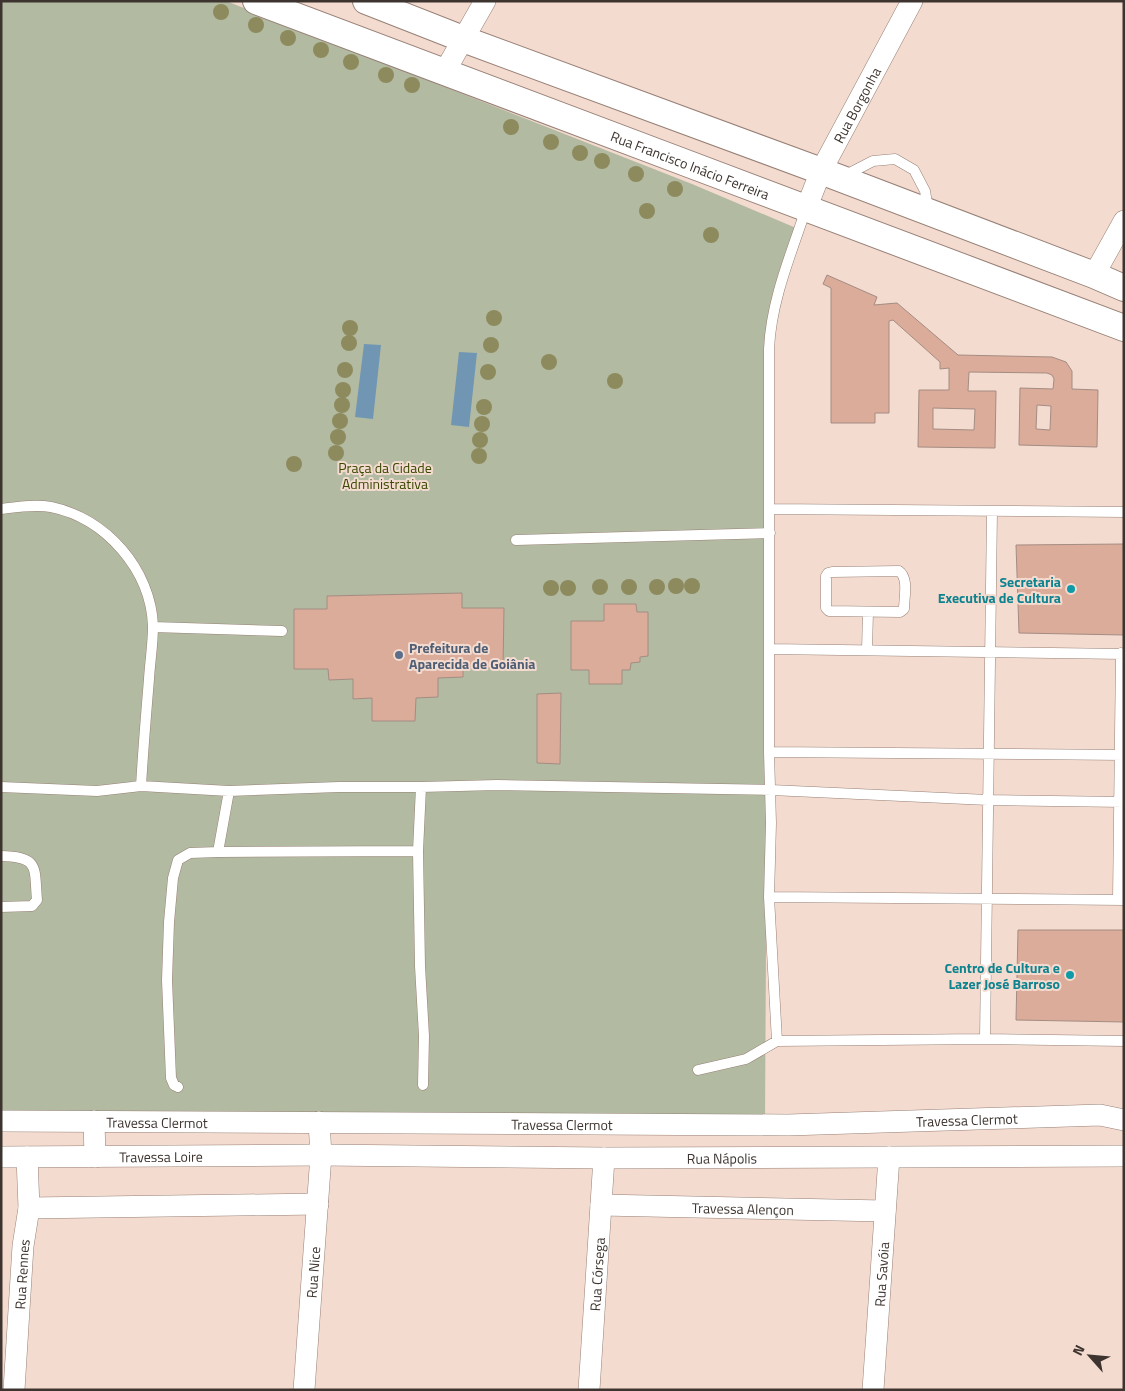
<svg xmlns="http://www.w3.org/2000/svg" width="1125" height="1391" viewBox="0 0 1125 1391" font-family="'Titillium Web',sans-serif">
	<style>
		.green { fill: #b2bba1 }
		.water { fill: #7096b3 }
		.building { fill: #daac99; stroke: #a48c83; fill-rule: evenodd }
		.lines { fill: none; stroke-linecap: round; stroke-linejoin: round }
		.service-casing { stroke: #978076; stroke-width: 11 }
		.minor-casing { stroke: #978076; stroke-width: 22 }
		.tertiary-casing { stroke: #978076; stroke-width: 28 }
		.service { stroke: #fff; stroke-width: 10 }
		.minor { stroke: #fff; stroke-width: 21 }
		.tertiary { stroke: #fff; stroke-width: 26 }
		.tree { fill: #8d8a5e }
		.culture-dot { fill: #0f9aa8; stroke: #f4dbd0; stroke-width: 2 }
		.service-dot { fill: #5c6f8a; stroke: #f4dbd0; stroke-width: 2 }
		.labels { text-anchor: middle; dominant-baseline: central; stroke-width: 4; stroke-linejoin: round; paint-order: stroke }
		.street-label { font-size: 14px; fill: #3d342f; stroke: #f4dbd0 }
		.park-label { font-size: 14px; fill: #394801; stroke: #f4dbd0 }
		.culture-label { font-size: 14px; font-weight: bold; fill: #0d838f; stroke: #f4dbd0; text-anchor: end }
		.service-label { font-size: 14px; font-weight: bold; fill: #4e5e75; stroke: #f4dbd0; text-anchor: start }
	</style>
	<rect width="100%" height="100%" fill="#f4dbd0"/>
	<path class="green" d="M 1,1 L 226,1 L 692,184 L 796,228 L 778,283 L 769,412 L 765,1124 L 1,1122 Z"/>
	<path class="water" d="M 364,344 L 381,345 L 373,419 L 355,417 Z
		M 459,352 L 477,353 L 469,427 L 451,425 Z"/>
	<path class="building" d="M 827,275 L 877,297 L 874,305 L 897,303 L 958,355 L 1052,357 L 1066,362 L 1072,371 L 1072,389 L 1098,390 L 1097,447 L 1019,445 L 1020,388 L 1053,389 L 1054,379 L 1052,375 L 1047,373 L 969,372 L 968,391 L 996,391 L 995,448 L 918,447 L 919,390 L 949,390 L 949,368 L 940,369 L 940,362 L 893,320 L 889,321 L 889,413 L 875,413 L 875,423 L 831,423 L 831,288 L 823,284 ZM 1037,405 L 1051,406 L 1050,430 L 1036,429 ZM 933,408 L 975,409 L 974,430 L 933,429 Z
		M 1124,544 L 1124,635 L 1019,633 L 1016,545 Z
		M 462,593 L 462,608 L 504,608 L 503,668 L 463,668 L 463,677 L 438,678 L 438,697 L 416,698 L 415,721 L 372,721 L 372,698 L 353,699 L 353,679 L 329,680 L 328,669 L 294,669 L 294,609 L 327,609 L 327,596 Z
		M 604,604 L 636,604 L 637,612 L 648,612 L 648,656 L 640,657 L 640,662 L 631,663 L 630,670 L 622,670 L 622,684 L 589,684 L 589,670 L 571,670 L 571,621 L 604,621 Z
		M 561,693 L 560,764 L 537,763 L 537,694 Z
		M 1018,930 L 1124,930 L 1124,1022 L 1016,1020 Z"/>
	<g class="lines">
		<defs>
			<path id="service" d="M 844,176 L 873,161 L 895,159 L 914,170 L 925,191 L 928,209
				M 1,509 C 17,507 35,504 51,507 C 106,518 151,570 153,626 C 153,644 150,662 149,679 C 146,715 143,751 141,786
				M 769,509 L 1124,512
				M 516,540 L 770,533
				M 899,571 C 909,578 904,598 904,609 L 900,612 L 829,611 L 826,608 L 826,576 L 828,573 L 832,572 Z
				M 153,627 L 282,631
				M 769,649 L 1124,654
				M 867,650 L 868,612
				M 769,752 L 1124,755
				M 1,787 L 97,791 L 141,786 L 229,791 L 339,787 L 421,787 L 497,785 L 771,790 L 988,800 L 1124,802
				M 421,787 L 418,851 L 420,966 L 424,1036 L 423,1085
				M 218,852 L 229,791
				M 1,856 C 40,857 34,867 37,900 L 32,906 L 1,907
				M 769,897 L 1124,900
				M 1118,900 L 1121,653
				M 985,1039 L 992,511
				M 777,1041 L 769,897 L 771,823 L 769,752 L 769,349 C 771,301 791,254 806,209
				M 698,1070 L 746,1059 L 777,1041 L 985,1039 L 1124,1041
				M 178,1087 L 174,1085 L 171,1078 L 167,980 L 169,922 L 173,878 L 178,860 L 190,853 L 218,852 L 418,851"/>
			<g id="minor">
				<path d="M 445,71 L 485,1"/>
				<path id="s1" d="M 806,209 L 821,171 L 912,1"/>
				<path d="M 1094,275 L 1124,221"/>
				<path id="s2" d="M 1,1121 L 788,1125 L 1100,1115 L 1124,1120"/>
				<path d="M 94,1121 L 95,1157"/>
				<path id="s3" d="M 1,1157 L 321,1155 L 604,1158 L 1124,1156"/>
				<path id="s4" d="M 601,1205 L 885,1211"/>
				<path d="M 29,1208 L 318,1204"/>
				<path id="s5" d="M 14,1390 L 23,1246 L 29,1208 L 27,1157"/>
				<path id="s6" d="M 304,1390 L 321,1155 L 319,1122"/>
				<path id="s7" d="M 589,1390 L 604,1158"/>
				<path id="s8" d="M 873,1390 L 889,1157"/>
			</g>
			<g id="tertiary">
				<path id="s9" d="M 256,1 C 546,109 834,220 1124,328"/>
				<path d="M 366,1 L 463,39 L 821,171 L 1094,275 L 1124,288"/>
			</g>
		</defs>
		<use href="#service" class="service-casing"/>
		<use href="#minor" class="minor-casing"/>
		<use href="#tertiary" class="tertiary-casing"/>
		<use href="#service" class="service"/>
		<use href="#minor" class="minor"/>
		<use href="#tertiary" class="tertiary"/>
	</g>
	<g class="tree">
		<circle cx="221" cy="12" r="8"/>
		<circle cx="256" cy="25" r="8"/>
		<circle cx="288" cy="38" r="8"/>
		<circle cx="321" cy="50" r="8"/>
		<circle cx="351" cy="62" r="8"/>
		<circle cx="386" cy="75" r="8"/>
		<circle cx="412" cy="85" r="8"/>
		<circle cx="511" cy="127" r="8"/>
		<circle cx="551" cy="142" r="8"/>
		<circle cx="580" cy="153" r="8"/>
		<circle cx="602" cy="161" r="8"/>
		<circle cx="636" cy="174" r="8"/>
		<circle cx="675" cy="189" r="8"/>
		<circle cx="647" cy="211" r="8"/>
		<circle cx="711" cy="235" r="8"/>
		<circle cx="494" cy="318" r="8"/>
		<circle cx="350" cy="328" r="8"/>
		<circle cx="349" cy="343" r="8"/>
		<circle cx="491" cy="345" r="8"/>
		<circle cx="549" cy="362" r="8"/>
		<circle cx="345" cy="370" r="8"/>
		<circle cx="488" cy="372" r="8"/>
		<circle cx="615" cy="381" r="8"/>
		<circle cx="343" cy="390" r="8"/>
		<circle cx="342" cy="405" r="8"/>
		<circle cx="484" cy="407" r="8"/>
		<circle cx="340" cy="421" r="8"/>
		<circle cx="482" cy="424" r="8"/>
		<circle cx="338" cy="437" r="8"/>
		<circle cx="480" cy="440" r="8"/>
		<circle cx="336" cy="453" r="8"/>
		<circle cx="479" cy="456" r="8"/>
		<circle cx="294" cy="464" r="8"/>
		<circle cx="676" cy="586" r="8"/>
		<circle cx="692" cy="586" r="8"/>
		<circle cx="600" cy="587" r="8"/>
		<circle cx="629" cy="587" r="8"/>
		<circle cx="657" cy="587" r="8"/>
		<circle cx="551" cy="588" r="8"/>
		<circle cx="568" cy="588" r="8"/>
	</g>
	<g class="culture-dot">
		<circle cx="1071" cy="589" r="5"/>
		<circle cx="1070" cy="975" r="5"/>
	</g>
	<circle class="service-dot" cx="399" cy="655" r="5"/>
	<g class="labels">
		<g class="street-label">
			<text stroke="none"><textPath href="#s1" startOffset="116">Rua Borgonha</textPath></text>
			<text stroke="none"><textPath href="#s9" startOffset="464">Rua Francisco Inácio Ferreira</textPath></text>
			<text stroke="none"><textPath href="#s2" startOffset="966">Travessa Clermot</textPath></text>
			<text stroke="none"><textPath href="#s2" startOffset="156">Travessa Clermot</textPath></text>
			<text stroke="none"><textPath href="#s2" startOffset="561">Travessa Clermot</textPath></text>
			<text stroke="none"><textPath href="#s3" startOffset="160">Travessa Loire</textPath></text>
			<text stroke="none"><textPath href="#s3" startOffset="721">Rua Nápolis</textPath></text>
			<text stroke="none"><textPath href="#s4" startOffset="142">Travessa Alençon</textPath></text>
			<text stroke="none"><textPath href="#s5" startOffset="116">Rua Rennes</textPath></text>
			<text stroke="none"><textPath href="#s6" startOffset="118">Rua Nice</textPath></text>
			<text stroke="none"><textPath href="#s8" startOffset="116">Rua Savóia</textPath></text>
			<text stroke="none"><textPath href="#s7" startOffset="116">Rua Córsega</textPath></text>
		</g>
		<g class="park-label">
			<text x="385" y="467">Praça da Cidade<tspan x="385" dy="16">Administrativa</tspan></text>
		</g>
		<g class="culture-label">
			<text x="1061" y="581">Secretaria<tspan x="1061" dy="16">Executiva de Cultura</tspan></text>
			<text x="1060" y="967">Centro de Cultura e<tspan x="1060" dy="16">Lazer José Barroso</tspan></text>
		</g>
		<g class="service-label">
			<text x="409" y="647">Prefeitura de<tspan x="409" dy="16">Aparecida de Goiânia</tspan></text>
		</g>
	</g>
	<rect width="1125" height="1391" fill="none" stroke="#3d342f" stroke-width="5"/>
	<g transform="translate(1090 1356) rotate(297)" stroke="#f4dbd0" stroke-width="4" paint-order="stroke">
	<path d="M0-4L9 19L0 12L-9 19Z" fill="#3d342f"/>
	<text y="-8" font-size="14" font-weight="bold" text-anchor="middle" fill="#3d342f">N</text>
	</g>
</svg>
